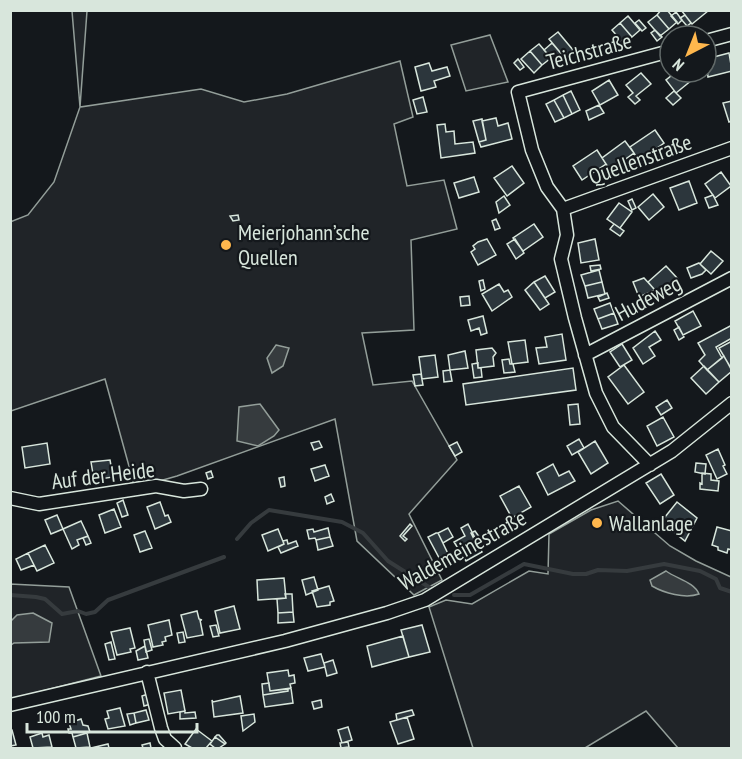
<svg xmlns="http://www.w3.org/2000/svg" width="742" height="759" viewBox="0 0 742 759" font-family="'PT Sans Narrow',sans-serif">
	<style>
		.green { fill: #202428; stroke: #939e99; stroke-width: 1.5 }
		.water { fill: #363b3e; stroke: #939e99; stroke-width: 1.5 }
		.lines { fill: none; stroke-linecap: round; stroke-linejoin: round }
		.stream { stroke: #363b3e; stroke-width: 4 }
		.building { fill: #2c363c; stroke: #d8e6dc; stroke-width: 1.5 }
		.minor-casing { stroke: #d8e6dc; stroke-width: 15 }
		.minor { stroke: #14181c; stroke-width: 12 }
		.poi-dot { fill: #ffb74d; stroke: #14181c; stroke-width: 2 }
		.labels { text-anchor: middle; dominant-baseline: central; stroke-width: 4.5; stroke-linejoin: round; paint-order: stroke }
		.street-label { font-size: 22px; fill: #d8e6dc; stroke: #14181c }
		.poi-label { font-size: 22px; fill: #d8e6dc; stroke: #14181c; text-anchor: start }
	</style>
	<rect width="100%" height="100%" fill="#14181c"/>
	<path class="green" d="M 72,11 L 87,11 L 80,107 L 201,89 L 244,102 L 287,94 L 400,61 L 413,117 L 394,124 L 407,186 L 444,180 L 457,229 L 411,240 L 414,330 L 362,333 L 373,385 L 412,381 L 457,460 L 409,514 L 442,580 L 414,595 L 357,541 L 335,419 L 177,476 L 135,488 L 105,379 L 11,411 L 10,222 L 28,215 L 54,182 L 80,107 Z
		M 490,35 L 508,82 L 466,91 L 451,45 Z
		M 618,501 L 670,546 L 696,561 L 731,577 L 731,748 L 678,748 L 646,711 L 585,748 L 473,748 L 429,607 L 446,600 L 472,604 L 529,571 L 548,574 L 549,534 L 591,510 Z
		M 10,584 L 69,587 L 101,676 L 11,699 Z"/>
	<path class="water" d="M 276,345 L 289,348 L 283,366 L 272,373 L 267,358 Z
		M 260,404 L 279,430 L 274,436 L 258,446 L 237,441 L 239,407 Z
		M 666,571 C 677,579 694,582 699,594 C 685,599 664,593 652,586 L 650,580 Z
		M 33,613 L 52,623 L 49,642 L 14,643 L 11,645 L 11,621 L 17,615 Z"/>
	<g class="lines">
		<path class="stream" d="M 237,539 L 251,523 L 269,510 L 342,522 L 363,533 L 388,561 L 432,589
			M 10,595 L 36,597 L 45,599 L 62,614 L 78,611 L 86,614 L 95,612 L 108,600 L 224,557
			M 454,595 L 470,595 L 524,564 L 573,574 L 586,574 L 598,570 L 627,571 L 664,564 L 700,571 L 716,579 L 720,588 L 732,592"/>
	</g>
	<path class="building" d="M 661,10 L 667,10 L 677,22 L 669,29 L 657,15 Z
		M 681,10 L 708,10 L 708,11 L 692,24 Z
		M 676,12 L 682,20 L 678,24 L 671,16 Z
		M 657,15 L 669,29 L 660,36 L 648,22 Z
		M 685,15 L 691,23 L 687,26 L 680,18 Z
		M 628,16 L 640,30 L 632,37 L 620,23 Z
		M 639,20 L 646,28 L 642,31 L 635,23 Z
		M 620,23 L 632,37 L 624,44 L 612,30 Z
		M 655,30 L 662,37 L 657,41 L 651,33 Z
		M 558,32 L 573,50 L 564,57 L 549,39 Z
		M 618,37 L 625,45 L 621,48 L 615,41 Z
		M 552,43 L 564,57 L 556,64 L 544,50 Z
		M 539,44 L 551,58 L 542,65 L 530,51 Z
		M 530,51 L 542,65 L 534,73 L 521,59 Z
		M 581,51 L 587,58 L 583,61 L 577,54 Z
		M 729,53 L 732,71 L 708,77 L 706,59 Z
		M 518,59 L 524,67 L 520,70 L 514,63 Z
		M 429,63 L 432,71 L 447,67 L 450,76 L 434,81 L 436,87 L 421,91 L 415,67 Z
		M 676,72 L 685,72 L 692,80 L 676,93 L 666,80 Z
		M 641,73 L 651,84 L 636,96 L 640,100 L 635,104 L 628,97 L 633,93 L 626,85 Z
		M 609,80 L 618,95 L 600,105 L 592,91 Z
		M 571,91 L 580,110 L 572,114 L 563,95 Z
		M 674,91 L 681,98 L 673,105 L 666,98 Z
		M 563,95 L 572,114 L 564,118 L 554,100 Z
		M 423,97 L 427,112 L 417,114 L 413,100 Z
		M 554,100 L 564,118 L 555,122 L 546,104 Z
		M 732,101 L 732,121 L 729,122 L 723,103 Z
		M 599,105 L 604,113 L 589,120 L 586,111 Z
		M 496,118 L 498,126 L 508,123 L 512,139 L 481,147 L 479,142 L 486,140 L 482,121 Z
		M 482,119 L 486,140 L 479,142 L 473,121 Z
		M 445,124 L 446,132 L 454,131 L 455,144 L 473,142 L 475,153 L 441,158 L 437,125 Z
		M 655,130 L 664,143 L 639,161 L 630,147 Z
		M 625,141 L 634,153 L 610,170 L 602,158 Z
		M 597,150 L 606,164 L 582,180 L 573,166 Z
		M 512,166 L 524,183 L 507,196 L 494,178 Z
		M 721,172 L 731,186 L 715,198 L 705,184 Z
		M 474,177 L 479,192 L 459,198 L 454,183 Z
		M 689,181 L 697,203 L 679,210 L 670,188 Z
		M 653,194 L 664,207 L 649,220 L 638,207 Z
		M 713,195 L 718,205 L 709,208 L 705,198 Z
		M 504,196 L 510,205 L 499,213 L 496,202 Z
		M 632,199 L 636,208 L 632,210 L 628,201 Z
		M 619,203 L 632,212 L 620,228 L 607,219 Z
		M 238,215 L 239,220 L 233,221 L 230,216 Z
		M 496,219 L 500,228 L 495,230 L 492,221 Z
		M 534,224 L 543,237 L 523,251 L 513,238 Z
		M 614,224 L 624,231 L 620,236 L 610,229 Z
		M 487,239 L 496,255 L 478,265 L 471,252 L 475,249 L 473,246 L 478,242 Z
		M 515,239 L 524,253 L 516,259 L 507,244 Z
		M 595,239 L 599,260 L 581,263 L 578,243 Z
		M 711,251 L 723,261 L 711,274 L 700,264 Z
		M 699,263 L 706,270 L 702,274 L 691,278 L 687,268 Z
		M 600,265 L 601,269 L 591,271 L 590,266 Z
		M 666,266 L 678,279 L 659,295 L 648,282 Z
		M 599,270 L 602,282 L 585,286 L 581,275 Z
		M 545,276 L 555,292 L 545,298 L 534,282 Z
		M 644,278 L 655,290 L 639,297 L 633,282 Z
		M 483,280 L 485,289 L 481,291 L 479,281 Z
		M 534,282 L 549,304 L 540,310 L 525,290 Z
		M 602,282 L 605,294 L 588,298 L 585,286 Z
		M 499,284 L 504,292 L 508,290 L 512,297 L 492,311 L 482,294 Z
		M 607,293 L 609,298 L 600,301 L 598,297 Z
		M 469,296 L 470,305 L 461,306 L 460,297 Z
		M 610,303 L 614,313 L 598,319 L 594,309 Z
		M 693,311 L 701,326 L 683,335 L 675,321 Z
		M 614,313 L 618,324 L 602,329 L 598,319 Z
		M 483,316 L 487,333 L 481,335 L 479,328 L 471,331 L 468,320 Z
		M 732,325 L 732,338 L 716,347 L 722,358 L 707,370 L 699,361 L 705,355 L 698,343 Z
		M 679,327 L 684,337 L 679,340 L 674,330 Z
		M 655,331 L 661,340 L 649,347 L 655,356 L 643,364 L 633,348 Z
		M 562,334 L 566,360 L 539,364 L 536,348 L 547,347 L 545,337 Z
		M 525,340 L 528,362 L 512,364 L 508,342 Z
		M 732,341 L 732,370 L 719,348 Z
		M 622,344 L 632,360 L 620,367 L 610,352 Z
		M 492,348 L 496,353 L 493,357 L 494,366 L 478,368 L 476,350 Z
		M 465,351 L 468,368 L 450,370 L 448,355 Z
		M 435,355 L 438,377 L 422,379 L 419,357 Z
		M 724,356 L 732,371 L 719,382 L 707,370 Z
		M 509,359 L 510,364 L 513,364 L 515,372 L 504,373 L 502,360 Z
		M 478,363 L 478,368 L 481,368 L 482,377 L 474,378 L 472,364 Z
		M 624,365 L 644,392 L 628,404 L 608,377 Z
		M 704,366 L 719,382 L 706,394 L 691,378 Z
		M 573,368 L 576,390 L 466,405 L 463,384 Z
		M 450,370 L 452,381 L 444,382 L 443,371 Z
		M 421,374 L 423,385 L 415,386 L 413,375 Z
		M 667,400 L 672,408 L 661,415 L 656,407 Z
		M 578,404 L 580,424 L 570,425 L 568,405 Z
		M 663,417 L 674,437 L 657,446 L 647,426 Z
		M 579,439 L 584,448 L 572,455 L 567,446 Z
		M 319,441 L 322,447 L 314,450 L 311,443 Z
		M 595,441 L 608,463 L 591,474 L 578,452 Z
		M 457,442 L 462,452 L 455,456 L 449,446 Z
		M 47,443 L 50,464 L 25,468 L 22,447 Z
		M 718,449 L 725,465 L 723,466 L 727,474 L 717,479 L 706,455 Z
		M 110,460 L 113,477 L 94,480 L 91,462 Z
		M 696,463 L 706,464 L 705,474 L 695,472 Z
		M 553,464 L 559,476 L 569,471 L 575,481 L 548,495 L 537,473 Z
		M 325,465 L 329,476 L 315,481 L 311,469 Z
		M 211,471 L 213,477 L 208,479 L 206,473 Z
		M 702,473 L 711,474 L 711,480 L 719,481 L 718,491 L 700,489 L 700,483 L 702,484 Z
		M 661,474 L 674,495 L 660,504 L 646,483 Z
		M 284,477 L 285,486 L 281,487 L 279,478 Z
		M 519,486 L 531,507 L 512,518 L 500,496 Z
		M 331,494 L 334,501 L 327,504 L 325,497 Z
		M 123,500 L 128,515 L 122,517 L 117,503 Z
		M 160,502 L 165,516 L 168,515 L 171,522 L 155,529 L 147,507 Z
		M 677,502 L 697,518 L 685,541 L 661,522 Z
		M 114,509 L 121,527 L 105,533 L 99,515 Z
		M 57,515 L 63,529 L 51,534 L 45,520 Z
		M 81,521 L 88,536 L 77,540 L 79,545 L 72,549 L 63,529 Z
		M 410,524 L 412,526 L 403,536 L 407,539 L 405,541 L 400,536 Z
		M 468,524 L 482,552 L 466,561 L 454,542 L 465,536 L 461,528 Z
		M 717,527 L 732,531 L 732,550 L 728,549 L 727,553 L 718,550 L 718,547 L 712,545 Z
		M 328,528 L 330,537 L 316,540 L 315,538 L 309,539 L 307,530 L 313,529 L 314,532 Z
		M 448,528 L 453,537 L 443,543 L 438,533 Z
		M 278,529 L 284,544 L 268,551 L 262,535 Z
		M 145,531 L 152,548 L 140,552 L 134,535 Z
		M 475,531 L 480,538 L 475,541 L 471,533 Z
		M 436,533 L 438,533 L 452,562 L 444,567 L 428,537 Z
		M 88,536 L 91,543 L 86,545 L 83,538 Z
		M 330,537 L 333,546 L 318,550 L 316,540 Z
		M 287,540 L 288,544 L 296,541 L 298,546 L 281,553 L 278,547 L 284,544 L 283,541 Z
		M 45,545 L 54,563 L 37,571 L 28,553 Z
		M 28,553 L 34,565 L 21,570 L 16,559 Z
		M 314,577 L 318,590 L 306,595 L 302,580 Z
		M 284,578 L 286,598 L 258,600 L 257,580 Z
		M 329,586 L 334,601 L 330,602 L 330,605 L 317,607 L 312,591 Z
		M 285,594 L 292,594 L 293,612 L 278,613 L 277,599 L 286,598 Z
		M 234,606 L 240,629 L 220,633 L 215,611 Z
		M 197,611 L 199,619 L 202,620 L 200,620 L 203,635 L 187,638 L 181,615 Z
		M 293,612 L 294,622 L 278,623 L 278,613 Z
		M 169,620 L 172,635 L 165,637 L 166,641 L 162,642 L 163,645 L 153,647 L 148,625 Z
		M 216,625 L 219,636 L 213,637 L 210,626 Z
		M 422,625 L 430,652 L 409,657 L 401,630 Z
		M 130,628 L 135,648 L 130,649 L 131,652 L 117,655 L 111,632 Z
		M 183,632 L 185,642 L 179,643 L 177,633 Z
		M 403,636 L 409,657 L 372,667 L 367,646 Z
		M 149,639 L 152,650 L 146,652 L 144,640 Z
		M 111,642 L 115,659 L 109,660 L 105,644 Z
		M 145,646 L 148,658 L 138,660 L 136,651 Z
		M 321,654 L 325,667 L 308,671 L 304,658 Z
		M 333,660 L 337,673 L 327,676 L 324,663 Z
		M 288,670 L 289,676 L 294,675 L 295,683 L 290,684 L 291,688 L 270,691 L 267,673 Z
		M 269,683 L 270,691 L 288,689 L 288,691 L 263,695 L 262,684 Z
		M 291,688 L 293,703 L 265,707 L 263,695 L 288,691 L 288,689 Z
		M 181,690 L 185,711 L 168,714 L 164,693 Z
		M 148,694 L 151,704 L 144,706 L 142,696 Z
		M 240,696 L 243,713 L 214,717 L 212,700 L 213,702 Z
		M 321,700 L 322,707 L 314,709 L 312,702 Z
		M 120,708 L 125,726 L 108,729 L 105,719 L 109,718 L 107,711 Z
		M 146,710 L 149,720 L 136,723 L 134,713 Z
		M 412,710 L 414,715 L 397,720 L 396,714 Z
		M 185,711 L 185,713 L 195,712 L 196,718 L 180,719 L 180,712 Z
		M 134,713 L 136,723 L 130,725 L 127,714 Z
		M 254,714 L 255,722 L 243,731 L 241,716 Z
		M 407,717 L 414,739 L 398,744 L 390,722 Z
		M 81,719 L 83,725 L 88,726 L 90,732 L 73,737 L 72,733 L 69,733 L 68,729 L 71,729 L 69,723 Z
		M 348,727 L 352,740 L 342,743 L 338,730 Z
		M 196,729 L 212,741 L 206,748 L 192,748 L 185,744 Z
		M 10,730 L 12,730 L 16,745 L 10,746 Z
		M 42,733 L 43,737 L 49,735 L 52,747 L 33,748 L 30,737 Z
		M 87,733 L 90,747 L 76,748 L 73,737 Z
		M 217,735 L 219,735 L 226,743 L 225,744 L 215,737 Z
		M 215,737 L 225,744 L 219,748 L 215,748 L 210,744 Z
		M 348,742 L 349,747 L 341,748 L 340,743 Z
		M 150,743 L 151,748 L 143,748 L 142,745 Z
		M 108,744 L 109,748 L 91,748 Z"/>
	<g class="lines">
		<defs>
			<path id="minor" d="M 706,41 L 732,34
				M 563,209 L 732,148
				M 585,355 L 732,278
				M 650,465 L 613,427 L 596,393 L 575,318 L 561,259 L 567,235 L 563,209 L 547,187 L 532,150 L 518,92 L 670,51
				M 10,498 L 39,504 L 156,486 L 184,491 L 201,489
				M 147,672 L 161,728 L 165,739 L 175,748
				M 10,705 L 285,641 L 387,613 L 425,600 L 672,451 L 732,403"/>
		</defs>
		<use href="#minor" class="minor-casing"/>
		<use href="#minor" class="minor"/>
	</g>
	<g class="poi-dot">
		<circle cx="226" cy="245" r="6"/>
		<circle cx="597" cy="523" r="6"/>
	</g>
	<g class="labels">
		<g class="street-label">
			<text transform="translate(589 51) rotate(-15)">Teichstraße</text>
			<text transform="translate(640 159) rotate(-20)">Quellenstraße</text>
			<text transform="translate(648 298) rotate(-28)">Hudeweg</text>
			<text transform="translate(103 475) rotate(-7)">Auf der Heide</text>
			<text transform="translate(462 550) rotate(-29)">Waldemeinestraße</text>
		</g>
		<g class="poi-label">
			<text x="238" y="232">Meierjohann’sche<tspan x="238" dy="25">Quellen</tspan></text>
			<text x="609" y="523">Wallanlage</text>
		</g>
	</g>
	<rect width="742" height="759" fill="none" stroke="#d8e6dc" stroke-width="24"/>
	<g transform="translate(688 54) rotate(222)"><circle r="28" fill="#14181c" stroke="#626a69" stroke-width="1.5"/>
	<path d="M0-4.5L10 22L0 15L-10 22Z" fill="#ffb74d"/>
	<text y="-9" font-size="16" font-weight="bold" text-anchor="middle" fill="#d8e6dc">N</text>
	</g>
	<path d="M27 723v9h170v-9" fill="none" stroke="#d8e6dc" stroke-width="3"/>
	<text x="36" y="723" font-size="18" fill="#d8e6dc" stroke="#14181c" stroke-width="4.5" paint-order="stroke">100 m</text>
</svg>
